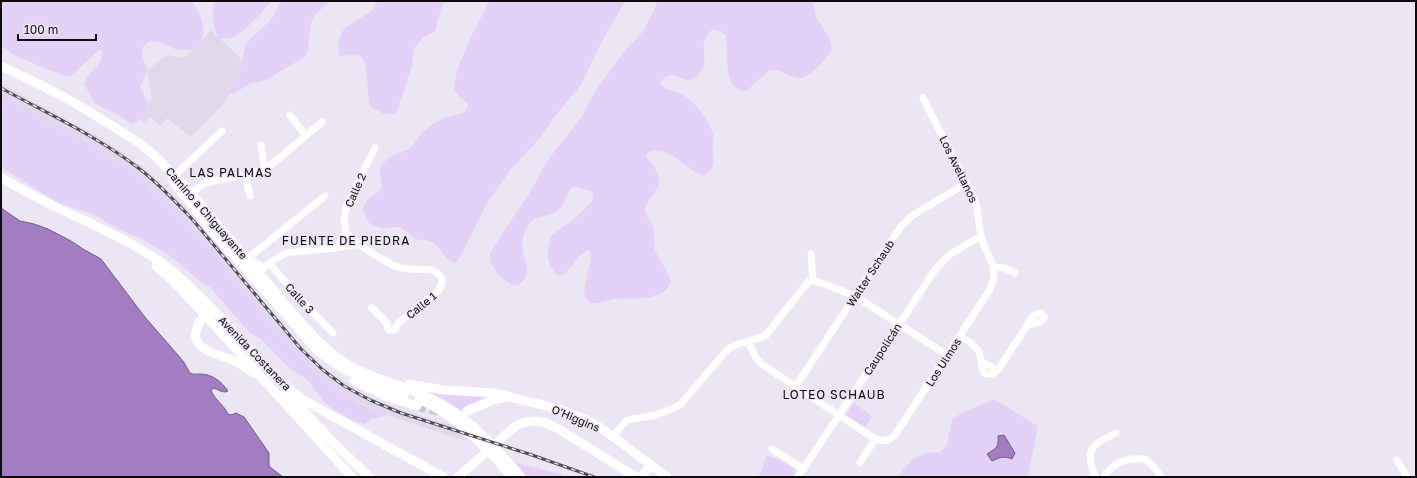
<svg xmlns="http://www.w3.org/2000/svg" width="1417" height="478" viewBox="0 0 1417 478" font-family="'Golos Text',sans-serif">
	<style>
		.built { fill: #e2d8ec }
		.green { fill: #e4d1f7 }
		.water { fill: #a27dc1; stroke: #755b8c }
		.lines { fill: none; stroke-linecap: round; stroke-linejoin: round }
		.major-tunnel { stroke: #cbc4d1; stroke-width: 9; stroke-dasharray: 9 4.5; stroke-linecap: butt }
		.minor { stroke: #fff; stroke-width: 7 }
		.major { stroke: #fff; stroke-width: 9 }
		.rail-casing { stroke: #514d55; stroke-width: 3 }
		.rail { stroke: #ece5f3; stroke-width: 1.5; stroke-dasharray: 4.5; stroke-linecap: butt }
		.labels { text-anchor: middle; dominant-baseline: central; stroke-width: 3; stroke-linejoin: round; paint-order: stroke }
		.street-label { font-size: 11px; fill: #0d0b0f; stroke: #ece5f3 }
		.neighbourhood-label { font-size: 12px; letter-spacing: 1px; fill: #0d0b0f; stroke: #ece5f3 }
	</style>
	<rect width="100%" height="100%" fill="#ece5f3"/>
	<path class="built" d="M 211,30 L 244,62 L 227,100 L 191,137 L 167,118 L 161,126 L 150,117 L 144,123 L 138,117 L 152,99 L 147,71 L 166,55 L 180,58 L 188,55 Z
		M 1,84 L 97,136 L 125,154 L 149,172 L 181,203 L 216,244 L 292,336 L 310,355 L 327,370 L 346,383 L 376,400 L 399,409 L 454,426 L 466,441 L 416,425 L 378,411 L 348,396 L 331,385 L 314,371 L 294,350 L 275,329 L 209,246 L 154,190 L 122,164 L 69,133 L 1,95 Z"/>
	<path class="green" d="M 2,1 L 192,1 C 200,13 206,23 202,38 C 200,42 200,47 196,49 C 194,51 191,50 187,50 C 183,50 179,50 175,49 C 167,47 154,36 146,44 C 138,51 144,61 148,70 L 140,87 L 148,105 C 146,114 140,122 131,124 L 116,113 L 103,108 L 95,103 L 84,84 C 88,72 105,64 102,50 L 98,51 L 74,73 L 69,76 L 64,76 L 14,55 L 1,45 L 1,3 Z
		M 214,1 L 272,1 C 263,11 243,35 230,38 C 227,38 223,38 220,39 C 212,26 212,16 214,1 Z
		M 282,1 L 330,1 C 325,7 317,11 314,17 C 307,29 311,43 306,56 L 268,79 L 259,82 L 250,83 L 234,94 L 229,93 C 230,85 236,79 240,71 C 244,63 242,54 245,47 C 250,36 261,30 269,22 C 274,16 277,7 282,1 Z
		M 377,1 L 445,1 L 441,9 L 435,31 L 423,38 L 416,46 L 414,50 L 412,66 L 397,111 L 393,114 L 384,114 L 371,107 C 365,96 371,61 359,56 C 353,53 346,57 340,56 C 336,49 339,36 344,29 L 371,11 L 375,7 Z
		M 490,1 L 625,1 L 601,43 L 581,85 L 554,117 L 541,137 L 511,169 L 487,203 L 458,261 L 454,263 C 437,254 441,238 416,240 L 409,233 L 400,227 L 381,228 L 369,223 L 363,209 L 367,200 L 380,191 L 382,185 L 380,171 L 381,166 L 384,162 L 392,156 L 411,148 L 421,134 L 433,124 L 447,117 L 464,113 L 467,109 L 468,104 C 465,100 457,96 455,91 C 450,75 481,16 490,1 Z
		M 658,1 L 813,1 L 816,17 L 830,39 L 832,49 C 828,58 807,81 797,78 C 787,76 779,68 770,70 L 746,91 C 722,92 728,50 726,35 L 722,32 L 713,29 C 695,42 711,59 700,72 C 687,89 680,73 669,76 C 666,76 663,79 661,81 L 661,85 C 667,91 673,90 681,94 C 693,99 710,121 713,134 C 714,139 712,145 713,150 C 714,160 715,170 704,176 C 685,170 671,144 648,152 L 646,156 C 650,162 656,168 658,175 C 664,190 645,198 645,212 L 653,226 L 654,231 L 655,251 L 666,270 L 671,281 C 664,303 633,297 615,299 C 607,300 598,304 590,303 L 585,295 L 584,290 L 591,258 L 591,254 L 589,250 C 575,255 574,270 559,276 C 545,264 546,251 552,235 L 573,220 L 592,201 L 593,196 L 592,191 L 577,187 L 572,187 C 566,193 566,202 560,208 C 546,222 530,209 523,238 C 518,255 536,270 521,283 C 517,286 513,286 510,284 C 502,279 488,265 490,255 C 491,249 496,244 499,239 C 510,221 523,204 534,186 C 539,178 541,169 547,162 C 557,147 569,134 580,119 C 586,110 590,99 596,90 C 605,77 615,64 625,51 C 631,44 638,38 643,31 C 649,22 653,11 658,1 Z
		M 1,95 L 69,133 L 122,164 L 135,174 L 173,208 L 209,246 L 275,329 L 314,371 L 331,385 L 348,396 L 367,407 L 388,415 L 372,419 L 364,424 L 354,421 L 328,406 L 307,380 L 286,365 L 262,340 L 249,332 L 209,286 L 205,285 L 166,253 L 139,238 L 125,232 L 90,213 L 58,203 L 1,167 Z
		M 419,388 L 496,395 L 469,409 L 457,412 Z
		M 994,399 L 1038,426 L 1028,477 L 897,477 L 912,460 L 919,456 L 927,453 L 940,452 L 947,445 L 950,429 L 952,420 L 960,414 Z
		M 854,403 L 872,416 L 865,427 L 845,415 Z
		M 767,454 L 772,458 L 776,458 L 794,469 L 795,473 L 792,477 L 758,477 L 761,473 Z
		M 513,462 L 556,473 L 567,477 L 525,477 Z"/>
	<path class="water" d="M 1,208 L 20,221 L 34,224 L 48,229 L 71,241 L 83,249 L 101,259 L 144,316 L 183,361 L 190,373 C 194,375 196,374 200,374 C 212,374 221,381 228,391 C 223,394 218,389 213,388 L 211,391 C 215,400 224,405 228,414 L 231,415 L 236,413 L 244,417 L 269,453 L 269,465 L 270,467 L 283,477 L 1,477 Z
		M 1004,435 L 1015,453 L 1012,459 C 1004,456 1000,457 992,461 L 987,454 C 996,448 999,448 998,436 Z"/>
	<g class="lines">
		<path class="major-tunnel" d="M 417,406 L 439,411"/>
		<path class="minor" d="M 290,115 L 306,136
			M 261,145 L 265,170
			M 245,174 L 250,196
			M 175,175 L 222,131
			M 191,193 L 205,183 L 265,170 L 322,122
			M 346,233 L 359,244
			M 336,248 L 346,233 L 344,219 L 347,204 L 375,148
			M 811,254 L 813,280
			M 247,259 L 325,196
			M 247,259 L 259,264 L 261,271
			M 269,263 L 299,298 L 333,333
			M 993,267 L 1005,268 L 1015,273
			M 259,273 L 269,263 L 286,253 L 336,248 L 359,244 C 371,252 388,265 402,268 C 416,272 432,264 442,278 L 442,284 L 438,291 L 397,324 L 396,329 L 394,330 L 389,330 L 387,328 L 387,323 L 372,308
			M 813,280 L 855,296 L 947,355
			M 960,336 L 970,342 L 979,351 L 983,372 C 987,376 994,374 998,370 L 1034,315 L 1040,313 L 1044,316 L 1044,319 L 1040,322 L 1028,325
			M 748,341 L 755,356 L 760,363 L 875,439 C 882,442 889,441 895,435 L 989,291 C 1002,264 985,258 981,235 C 978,223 979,211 974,198 L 923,98
			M 981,361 L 998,370
			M 796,386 L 901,226 L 913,215 L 967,183
			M 613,436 L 626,421 L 633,419 L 657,415 L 680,405 L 727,350 C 738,341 754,342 766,335 L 808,282 L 813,280
			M 772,449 L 804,469
			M 1397,460 L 1407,477
			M 860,463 L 875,439
			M 798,477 L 935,270 L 949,255 L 981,236
			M 1095,477 C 1085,448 1090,446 1116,433
			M 1104,477 C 1111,465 1120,460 1133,459 C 1137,459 1142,458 1146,460 C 1152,463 1157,471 1161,477"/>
		<path class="major" d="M 1,66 L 43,86 L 75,103 L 138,142 L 153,154 L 183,184 L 304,326 C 319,343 335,359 356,369 C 382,382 412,388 438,402 C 471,419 497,449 521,477
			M 1,177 C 53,211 116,229 166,266 C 195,289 219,315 243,342 C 263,364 282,386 307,402 L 443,477
			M 172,180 L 212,231 L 318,351 C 348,375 370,381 405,394
			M 156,266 L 173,281 L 206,316 L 352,477
			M 212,314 C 205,315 200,319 198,325 C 187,351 218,353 232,360 C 240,363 247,368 254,373
			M 354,381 L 385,396 L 417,406
			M 409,384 L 444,390 L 495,393 L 562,410 L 583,418 L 604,430 L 667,477
			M 285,391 L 335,444 L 369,477
			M 419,399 C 456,416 486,446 512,477
			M 467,411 L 493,400 L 506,397
			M 458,477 L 512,429 L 519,424 L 526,422 L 536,421 L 546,423 L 557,428 L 636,477
			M 641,477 L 651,465"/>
		<defs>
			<path id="rail" d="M 1,88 C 48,114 99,137 141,170 C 160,185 176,202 192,219 L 301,349 L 323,370 L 344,386 L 370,400 L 401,413 L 532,455 L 594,477"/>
		</defs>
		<use href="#rail" class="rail-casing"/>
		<use href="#rail" class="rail"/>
	</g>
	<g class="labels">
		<g class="street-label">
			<text transform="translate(959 169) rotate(64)">Los Avellanos</text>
			<text transform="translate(355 190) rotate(-66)">Calle 2</text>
			<text transform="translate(207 213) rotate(49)">Camino a Chiguayante</text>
			<text transform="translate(870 273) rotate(-57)">Walter Schaub</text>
			<text transform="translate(300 298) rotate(48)">Calle 3</text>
			<text transform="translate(421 305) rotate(-39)">Calle 1</text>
			<text transform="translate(882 349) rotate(-57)">Caupolicán</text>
			<text transform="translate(255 353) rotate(46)">Avenida Costanera</text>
			<text transform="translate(943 362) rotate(-57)">Los Ulmos</text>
			<text transform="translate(576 418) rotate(23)">O'Higgins</text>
		</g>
		<g class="neighbourhood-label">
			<text x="231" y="172">LAS PALMAS</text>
			<text x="346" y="240">FUENTE DE PIEDRA</text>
			<text x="834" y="394">LOTEO SCHAUB</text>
		</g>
	</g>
	<rect width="1417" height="478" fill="none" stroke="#0d0b0f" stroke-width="4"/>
	<path d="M18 34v6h78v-6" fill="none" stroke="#0d0b0f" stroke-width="2"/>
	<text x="24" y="34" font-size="12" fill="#0d0b0f" stroke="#ece5f3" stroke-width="3" paint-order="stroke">100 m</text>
</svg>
